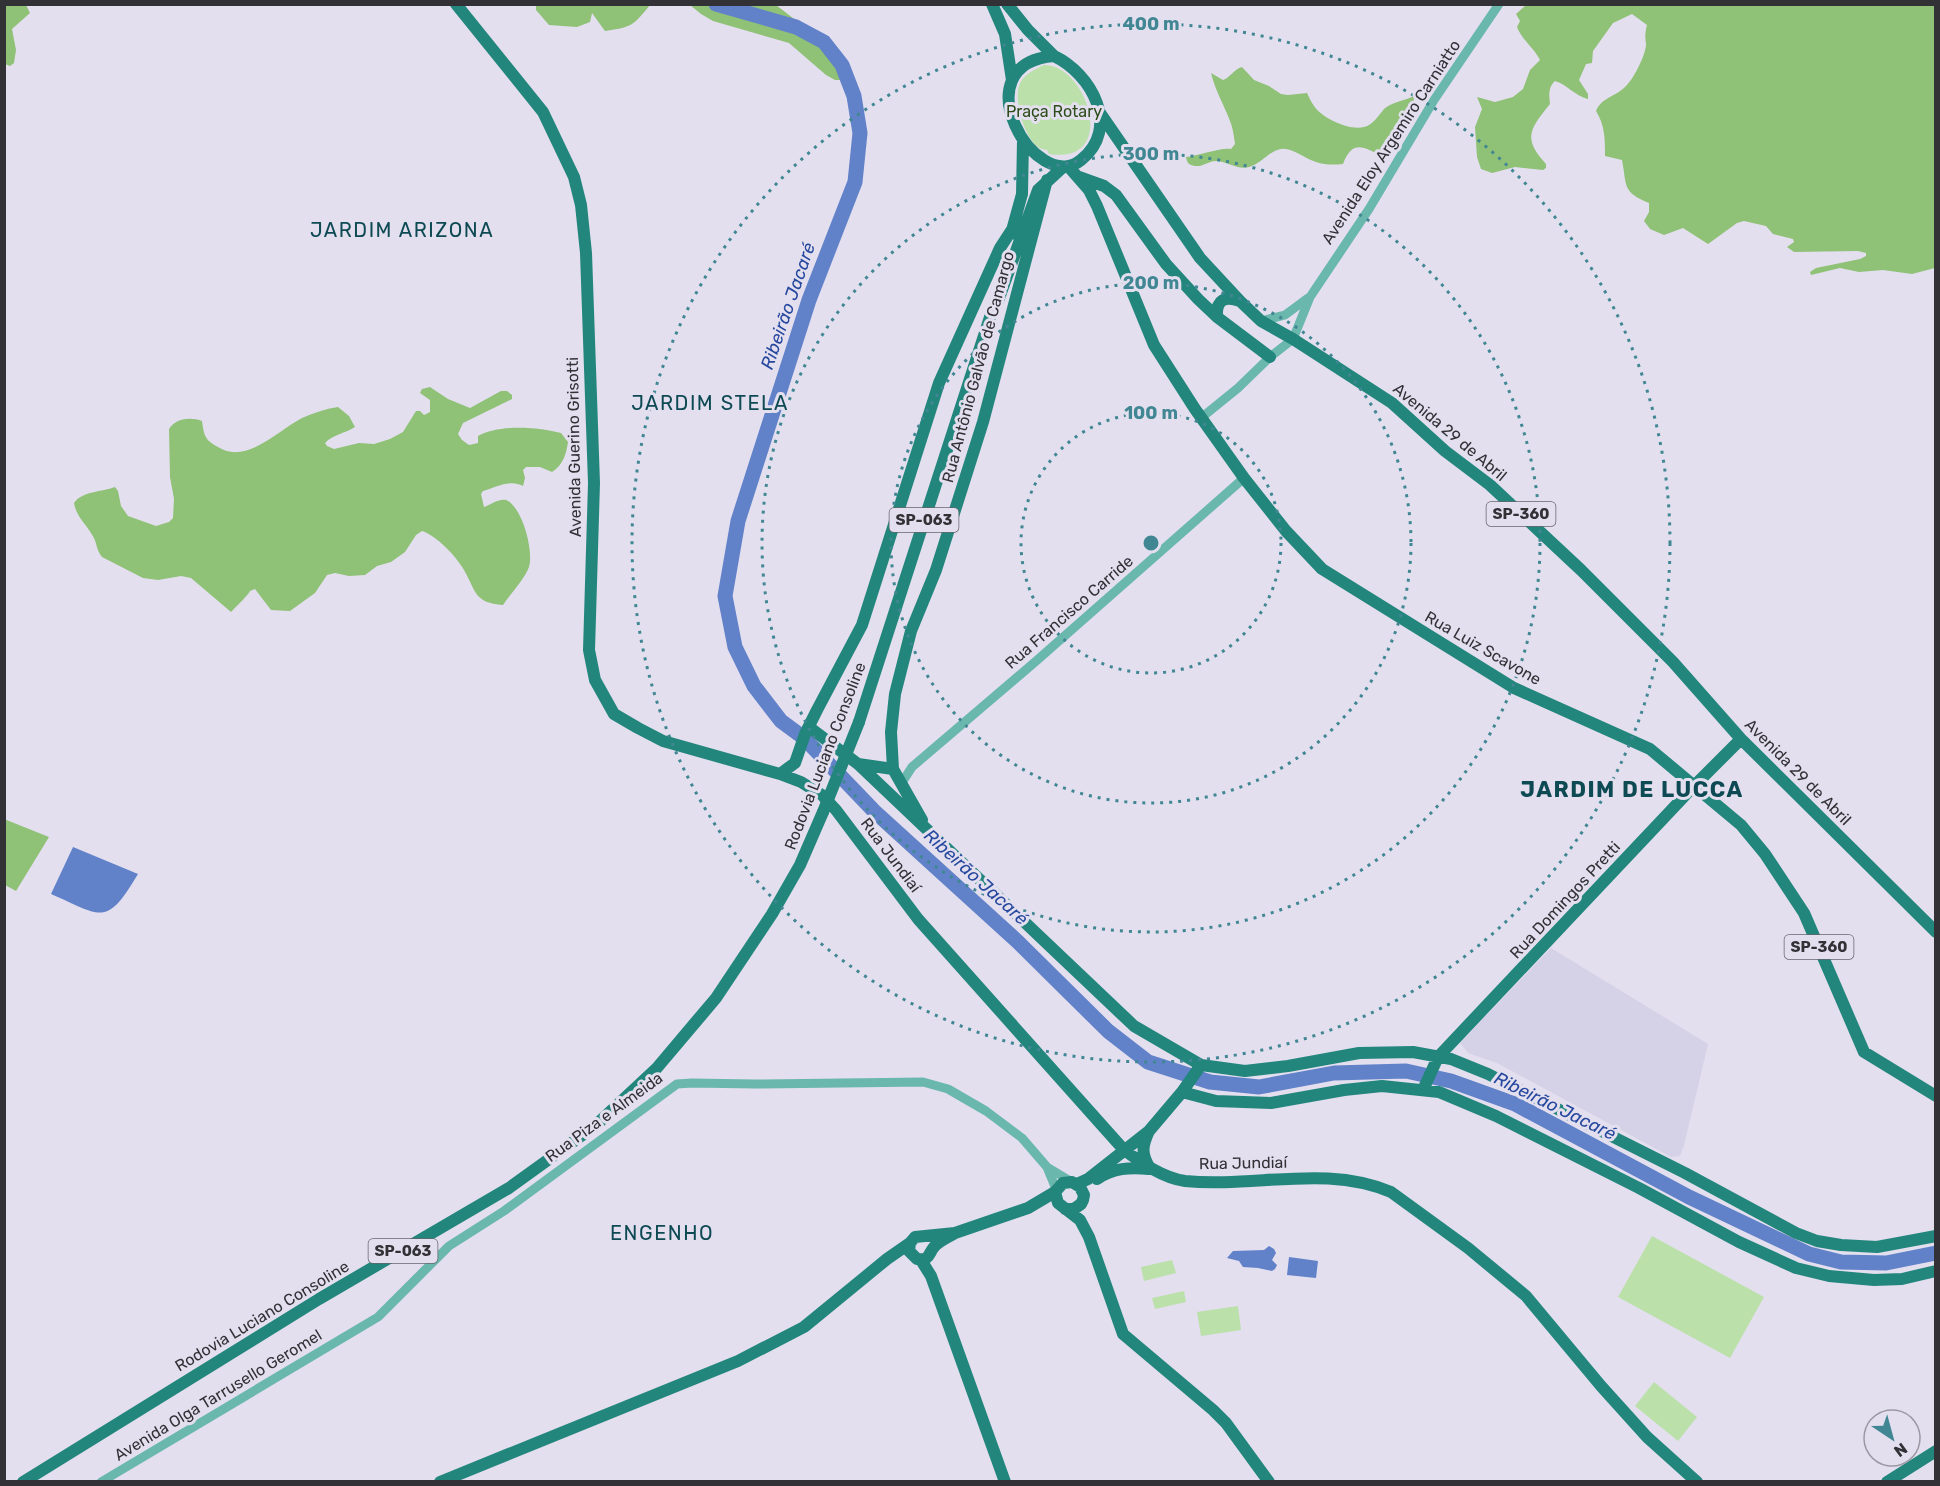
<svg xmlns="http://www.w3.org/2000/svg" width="1940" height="1486" viewBox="0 0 1940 1486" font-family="Rubik,sans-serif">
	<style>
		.built { fill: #d5d1e7 }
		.green { fill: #bbe0a9 }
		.forest { fill: #8fc176 }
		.water { fill: #6182c9 }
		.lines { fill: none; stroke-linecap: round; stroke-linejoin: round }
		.river { stroke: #6182c9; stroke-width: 15 }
		.minor { stroke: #6ab7ad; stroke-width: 9 }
		.major { stroke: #23867c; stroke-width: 12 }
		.major-bridge { stroke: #23867c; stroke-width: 12 }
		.ring { fill: none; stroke: #418793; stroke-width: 3; stroke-dasharray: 3 6 }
		.labels { text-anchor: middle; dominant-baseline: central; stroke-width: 6; stroke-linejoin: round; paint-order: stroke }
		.shield { fill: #e3dfef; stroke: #67656e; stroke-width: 1.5 }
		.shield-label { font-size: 15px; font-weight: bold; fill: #323136 }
		.park-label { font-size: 16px; fill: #2c4c19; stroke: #e3dfef }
		.street-label { font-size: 16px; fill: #323136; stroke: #e3dfef }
		.water-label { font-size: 18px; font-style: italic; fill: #26489e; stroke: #e3dfef }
		.quarter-label { font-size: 20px; letter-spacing: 1.5px; fill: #0d4a53; stroke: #e3dfef }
		.district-label { font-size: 22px; font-weight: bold; letter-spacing: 1.5px; fill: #0d4a53; stroke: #e3dfef }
		.centre { fill: #418793; stroke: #e3dfef; stroke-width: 3 }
		.ring-label { font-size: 18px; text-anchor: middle; font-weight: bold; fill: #418793; stroke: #e3dfef; stroke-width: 6; stroke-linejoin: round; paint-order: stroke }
	</style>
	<rect width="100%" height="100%" fill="#e3dfef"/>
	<path class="built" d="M 1551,948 L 1708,1044 L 1684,1145 L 1680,1156 L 1671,1157 L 1521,1076 L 1497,1063 L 1468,1053 L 1460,1043 Z"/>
	<path class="green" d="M 1044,65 C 1087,64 1120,165 1049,154 L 1047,150 C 1044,149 1040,149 1038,147 C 1024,136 1014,102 1019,86 C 1023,74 1034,70 1044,65 Z
		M 1652,1236 L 1764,1297 L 1730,1358 L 1618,1297 Z
		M 1172,1260 L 1176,1273 L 1144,1281 L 1141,1267 Z
		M 1184,1291 L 1186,1302 L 1155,1309 L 1152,1298 Z
		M 1238,1306 L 1241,1330 L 1201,1336 L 1197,1312 Z
		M 1654,1382 L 1697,1417 L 1678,1441 L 1635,1406 Z"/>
	<path class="forest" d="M 5,4 L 26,5 L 30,13 L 12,29 L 16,50 L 14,63 L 10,66 L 5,64 Z
		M 1527,4 L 1935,5 L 1935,268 L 1912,274 L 1883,270 L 1859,272 L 1840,268 L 1811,275 L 1810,272 L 1816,268 L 1860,259 L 1866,256 L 1866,253 L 1858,251 L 1794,252 L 1787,247 L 1794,242 L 1793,239 L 1773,234 L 1766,226 L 1744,221 L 1737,223 L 1708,244 L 1683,228 L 1664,235 L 1650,229 L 1644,221 L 1649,212 L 1649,203 C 1622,192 1627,186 1622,160 L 1605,156 C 1605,138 1605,126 1596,111 C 1602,97 1615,97 1625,87 C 1633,80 1646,55 1646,44 C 1645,37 1645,33 1647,25 L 1632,14 L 1613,23 L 1593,51 L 1592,63 L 1586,64 L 1579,80 L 1588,94 L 1588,99 C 1575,96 1568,85 1555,81 C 1548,87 1549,96 1550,104 C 1530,129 1522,138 1546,164 L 1546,168 L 1543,170 L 1515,167 L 1492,173 L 1481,169 L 1477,157 L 1475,127 L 1482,109 L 1477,97 L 1495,102 L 1513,97 L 1523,89 L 1530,70 L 1540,60 C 1534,48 1522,40 1517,27 L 1520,21 L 1516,14 Z
		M 536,5 L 536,4 L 650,5 C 633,26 632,27 605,31 L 592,13 L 590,22 L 577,27 L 549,25 L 536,10 Z
		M 690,5 L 776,5 L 828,45 L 840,66 L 842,76 L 841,80 L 835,80 L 826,75 L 789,43 L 713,21 L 701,14 Z
		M 1242,67 L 1254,80 L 1269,86 L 1281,94 L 1288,95 L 1307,93 C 1309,97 1311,102 1314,106 C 1322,118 1349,131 1364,127 C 1373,125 1379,115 1384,109 C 1390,103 1406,100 1414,96 L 1414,101 L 1407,113 L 1406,128 L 1396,144 L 1384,157 C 1364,148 1353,138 1343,164 C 1333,165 1325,165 1316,162 C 1305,159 1292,147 1281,149 C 1269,151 1261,164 1249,167 C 1237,170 1229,162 1217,161 C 1210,160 1203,167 1195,166 C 1189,165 1187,163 1186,157 C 1198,156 1221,147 1231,149 L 1235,144 C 1234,137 1233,128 1230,121 C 1224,105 1215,90 1211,73 L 1223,80 C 1231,77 1234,69 1242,67 Z
		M 430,387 L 448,399 L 470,408 L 501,391 L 507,391 L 512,395 L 512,399 L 463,423 L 458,434 L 462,440 L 469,445 L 478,443 L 478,436 C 500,424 538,427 561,433 L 568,442 C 566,455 563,465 552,472 L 540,467 L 526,467 L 523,470 L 525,478 L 523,486 C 510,479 497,487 483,491 L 481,494 L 484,507 C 490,505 499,498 506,500 C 522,506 534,551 529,567 C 524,580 511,593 503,605 C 474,603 476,591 464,570 C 456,556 437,536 422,531 L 416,535 L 405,552 L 391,562 L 377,566 L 365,575 L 349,576 L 335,573 L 327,575 L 315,593 L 290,611 L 271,610 L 255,589 L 250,591 C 249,594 233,610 231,612 L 191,578 L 181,576 L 158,580 L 143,578 L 102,557 C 97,551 97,545 94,538 C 88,526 76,517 74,503 C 82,491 102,492 115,487 L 118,491 L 121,506 L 128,516 L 156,526 L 169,522 L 173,518 L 174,499 L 170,477 L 169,429 C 176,418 191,417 202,421 C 204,436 205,440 218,447 C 246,465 277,431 302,418 C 313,413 325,409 338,407 L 349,416 L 355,427 C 346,433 332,435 325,443 L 327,446 L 334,449 L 359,443 L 374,444 L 390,439 L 403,432 L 416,411 L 420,411 L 424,415 L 430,412 L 430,400 L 420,393 L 422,389 Z
		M 4,819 L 49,837 L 16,891 L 5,885 Z"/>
	<path class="water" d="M 73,847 L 138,874 C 106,928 102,916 51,894 Z
		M 1269,1246 L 1274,1249 L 1276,1253 L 1272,1260 L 1277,1265 L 1275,1269 L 1272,1271 L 1258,1268 L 1243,1267 L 1239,1261 L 1227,1258 L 1233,1251 L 1264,1250 Z
		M 1289,1257 L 1318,1261 L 1316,1278 L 1287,1275 Z"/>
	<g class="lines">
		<path class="river" d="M 716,4 L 796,27 L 824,42 L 842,65 L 854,96 L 860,133 L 855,182 L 809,300 L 738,521 L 725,596 L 735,647 L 754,686 L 781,721 L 804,738 L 874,811 L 1018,942 L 1108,1031 L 1148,1062 L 1210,1082 L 1259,1087 L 1334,1073 L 1406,1071 L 1451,1081 L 1515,1104 L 1689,1197 L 1809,1254 L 1841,1262 L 1886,1263 L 1936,1253"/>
		<path class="minor" d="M 1261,321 L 1285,315 L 1308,298
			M 1201,418 L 1238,388 L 1270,357 L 1293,339 L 1310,297 L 1369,209 L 1434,100 L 1499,4
			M 901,784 L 912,767 L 1035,662 L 1244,478
			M 1047,1167 L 1056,1189
			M 101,1482 L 378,1317 L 449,1246 L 504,1211 L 677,1084 L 692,1083 L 755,1084 L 923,1082 L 948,1089 L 986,1111 L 1022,1138 L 1047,1167 L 1072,1182"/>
		<path class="major" d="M 456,4 L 543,112 L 574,177 L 581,205 L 586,253 L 594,483 L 589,650 L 595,680 L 614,714 L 638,728 L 663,741 L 780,774 L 801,782 L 822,795 L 836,810 L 918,919 L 1124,1150 C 1142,1163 1163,1178 1185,1181 C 1254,1188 1326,1164 1391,1192 L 1468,1248 L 1526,1296 L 1601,1386 L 1647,1437 L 1697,1482
			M 992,4 L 1005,34 L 1012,80
			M 1007,4 L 1028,30 L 1054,56
			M 1054,56 C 1092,74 1121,128 1081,160 C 1036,197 959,64 1054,56 Z
			M 1100,113 L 1200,258 L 1240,301 L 1261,321 L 1293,339 L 1392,403 L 1445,451 L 1490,485 L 1581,570 L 1673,662 L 1741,739 L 1936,932
			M 1068,166 L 1089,190 L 1097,206 L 1154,345 L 1195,409 L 1244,478 L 1286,531 L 1322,569 L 1514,688 L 1650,749 L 1741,825 L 1765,854 L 1804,913 L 1864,1052 L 1936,1096
			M 1079,177 L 1104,186 L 1116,195 L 1166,264 L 1198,299 L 1217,317 L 1270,357
			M 1011,234 L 1022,194 L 1023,140
			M 1217,317 C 1216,299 1225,296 1240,301
			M 859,722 L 990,317 L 998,301 L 1038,190 L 1063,167
			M 809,727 L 858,764 L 1134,1026 L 1201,1065 L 1245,1071 L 1288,1066 L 1359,1053 L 1413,1052 L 1451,1059 L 1488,1074 L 1685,1173 L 1796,1233 L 1817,1241 L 1841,1245 L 1877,1247 L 1936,1236
			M 858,764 L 893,769
			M 780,774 L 795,763 L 805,734 L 817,710 L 862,625 L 939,383 L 1000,248 L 1013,228
			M 922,820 L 893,769 L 891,732 L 895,694 L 911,631 L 936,570 L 983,422 L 1047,180
			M 1423,1090 L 1438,1057 L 1694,786 L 1741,739
			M 1182,1092 L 1216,1101 L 1271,1103 L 1344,1090 L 1382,1086 L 1439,1092 L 1496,1116 L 1639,1188 L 1739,1242 L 1796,1268 L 1829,1276 L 1874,1280 L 1902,1279 L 1936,1271
			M 1149,1131 C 1142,1146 1141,1154 1150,1168
			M 1097,1179 C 1113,1168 1130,1167 1149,1169
			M 1077,1184 L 1088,1179 L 1149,1131 L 1182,1092 L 1201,1065
			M 1055,1192 L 1058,1203 L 1080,1220 L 1089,1237 L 1123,1334 L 1213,1410 L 1226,1423 L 1269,1482
			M 955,1233 C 949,1237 939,1241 934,1247 C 928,1254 930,1261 917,1259 L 909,1251 L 910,1243 L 915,1237 L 955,1233 L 1028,1208 L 1055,1192 L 1063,1183 L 1072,1182 L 1080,1187 L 1084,1195 L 1083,1200 L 1081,1204 L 1074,1209 L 1065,1209
			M 921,1260 L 931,1276 L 1005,1482
			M 23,1482 L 319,1299 L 509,1188 L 595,1126 L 656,1069 L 716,998 L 772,914 L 800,865 L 823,812
			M 440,1482 L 738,1361 L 804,1327 L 887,1259 L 910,1243
			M 1887,1482 L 1936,1451"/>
		<path class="major-bridge" d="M 823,812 L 859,722"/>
	</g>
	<g class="ring">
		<circle cx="1151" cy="543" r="130"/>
		<circle cx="1151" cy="543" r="260"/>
		<circle cx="1151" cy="543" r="389"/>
		<circle cx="1151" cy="543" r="519"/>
	</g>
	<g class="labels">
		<g class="shield">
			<rect x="1486.5" y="502" width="69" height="24" rx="4.5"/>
			<rect x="889.5" y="508" width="69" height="24" rx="4.5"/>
			<rect x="1784.5" y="935" width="69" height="24" rx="4.5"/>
			<rect x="368.5" y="1239" width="69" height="24" rx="4.5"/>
		</g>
		<g class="shield-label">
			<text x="1521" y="514">SP-360</text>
			<text x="924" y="520">SP-063</text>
			<text x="1819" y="947">SP-360</text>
			<text x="403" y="1251">SP-063</text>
		</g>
		<g class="park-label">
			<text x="1054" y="111">Praça Rotary</text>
		</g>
		<g class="street-label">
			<text transform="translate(1391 142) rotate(-57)">Avenida Eloy Argemiro Carniatto</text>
			<text transform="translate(978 367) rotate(-75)">Rua Antônio Galvão de Camargo</text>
			<text transform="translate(1450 432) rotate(40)">Avenida 29 de Abril</text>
			<text transform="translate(574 447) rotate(-91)">Avenida Guerino Grisotti</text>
			<text transform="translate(1069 612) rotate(-41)">Rua Francisco Carride</text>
			<text transform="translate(1483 648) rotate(30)">Rua Luiz Scavone</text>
			<text transform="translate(825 756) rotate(-69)">Rodovia Luciano Consoline</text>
			<text transform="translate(1798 772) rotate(45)">Avenida 29 de Abril</text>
			<text transform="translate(891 855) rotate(53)">Rua Jundiaí</text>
			<text transform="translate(1565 900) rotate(-47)">Rua Domingos Pretti</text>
			<text transform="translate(604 1117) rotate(-36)">Rua Piza e Almeida</text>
			<text transform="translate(1243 1163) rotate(-1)">Rua Jundiaí</text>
			<text transform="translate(262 1316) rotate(-31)">Rodovia Luciano Consoline</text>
			<text transform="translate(218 1395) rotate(-31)">Avenida Olga Tarrusello Geromel</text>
		</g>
		<g class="water-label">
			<text transform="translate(788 306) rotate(-71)">Ribeirão Jacaré</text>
			<text transform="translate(976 877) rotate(42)">Ribeirão Jacaré</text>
			<text transform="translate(1555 1106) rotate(26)">Ribeirão Jacaré</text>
		</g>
		<g class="quarter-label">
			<text x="402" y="230">JARDIM ARIZONA</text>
			<text x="710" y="403">JARDIM STELA</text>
			<text x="662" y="1233">ENGENHO</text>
		</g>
		<g class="district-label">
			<text x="1632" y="789">JARDIM DE LUCCA</text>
		</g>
	</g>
	<circle cx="1151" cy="543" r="9" class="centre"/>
	<g class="ring-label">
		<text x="1151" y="30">400 m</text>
		<text x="1151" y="160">300 m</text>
		<text x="1151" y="289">200 m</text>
		<text x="1151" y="419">100 m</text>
	</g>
	<rect width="1940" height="1486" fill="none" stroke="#323136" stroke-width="12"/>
	<g transform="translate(1892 1438) rotate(144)"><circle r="28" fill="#e3dfef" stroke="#9c99a5" stroke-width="1.5"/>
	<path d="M0-4.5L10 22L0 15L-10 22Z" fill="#418793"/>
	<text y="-9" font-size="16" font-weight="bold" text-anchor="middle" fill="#323136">N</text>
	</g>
</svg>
